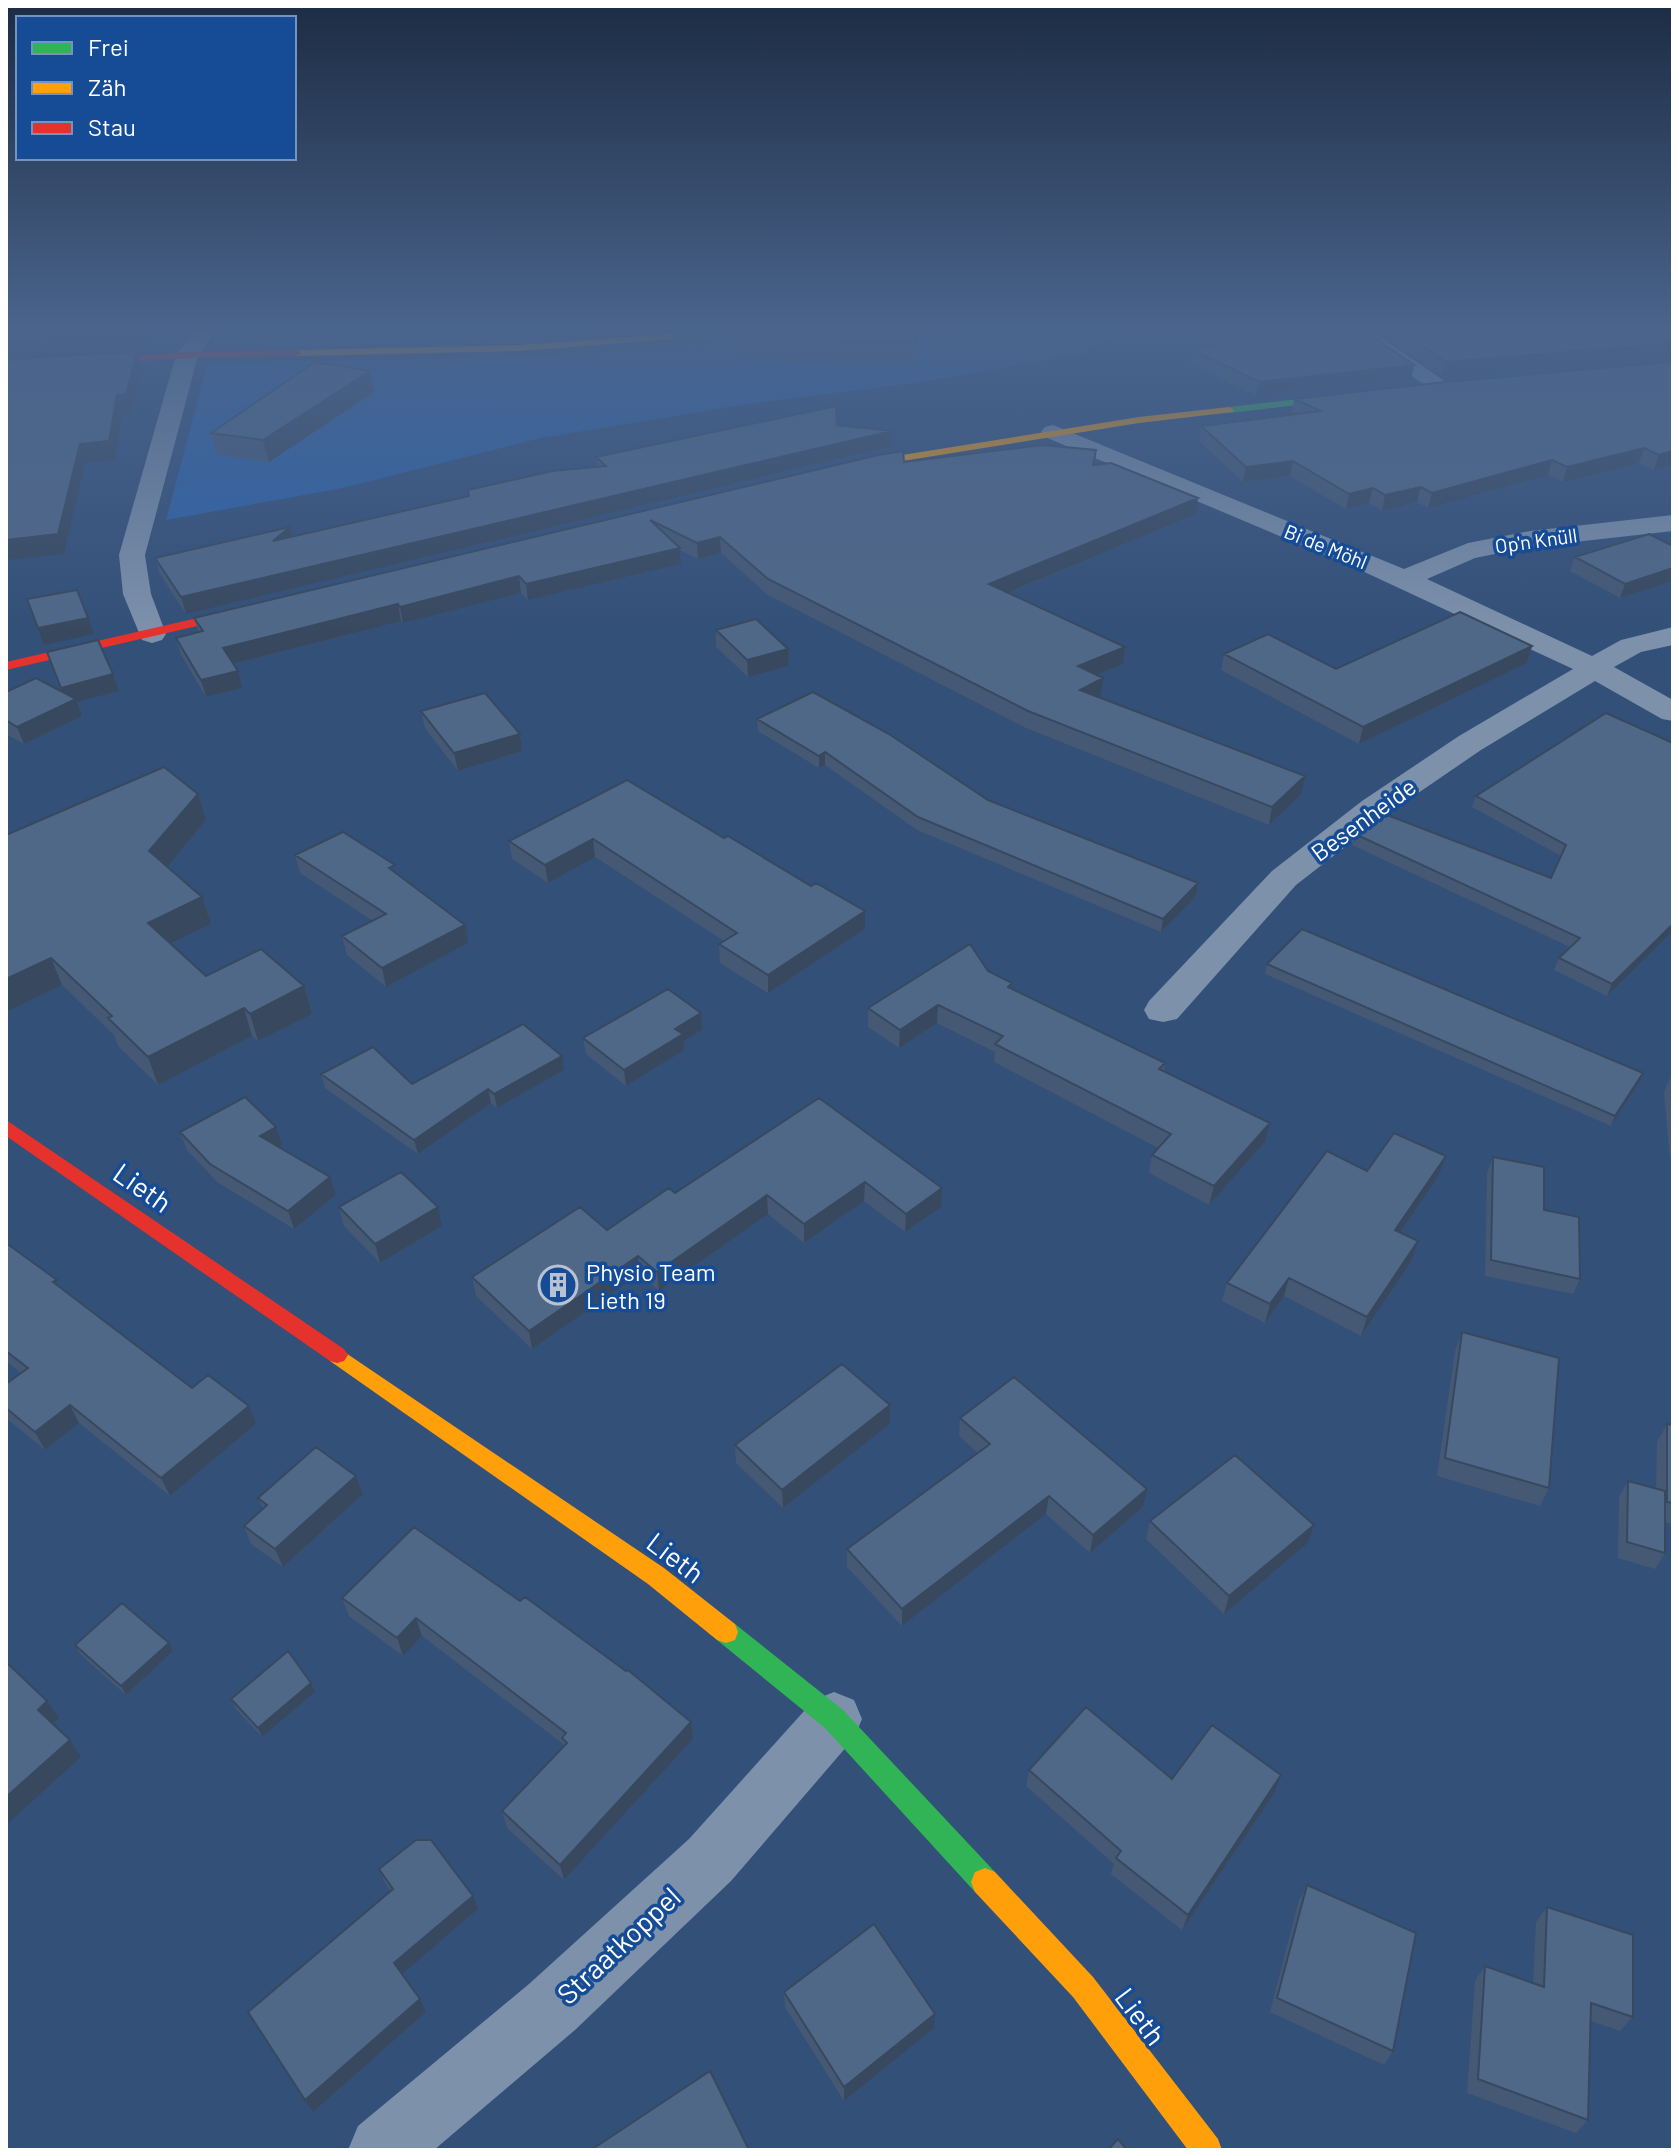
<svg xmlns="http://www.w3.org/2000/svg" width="1679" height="2156" viewBox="0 0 1679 2156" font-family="Barlow,sans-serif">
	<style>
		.green { fill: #2b63ac }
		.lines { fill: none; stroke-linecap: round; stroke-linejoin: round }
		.street { fill: #7d91ab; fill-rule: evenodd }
		.fast { fill: #30b455; fill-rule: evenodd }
		.slow { fill: #ff9f0a; fill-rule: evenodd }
		.jam { fill: #e5322d; fill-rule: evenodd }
		.wall { fill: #455975 }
		.shaded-wall { fill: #38495f }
		.building { fill: #506888; stroke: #38495f; stroke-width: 2 }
		.labels { text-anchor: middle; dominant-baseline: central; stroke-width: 7; stroke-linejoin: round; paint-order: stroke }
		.far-street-label { font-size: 20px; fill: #fff; stroke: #164c96 }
		.street-label { font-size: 24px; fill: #fff; stroke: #164c96 }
		.poi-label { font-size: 24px; fill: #fff; stroke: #164c96; text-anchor: start }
		.near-street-label { font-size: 28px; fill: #fff; stroke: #164c96 }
	</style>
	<rect width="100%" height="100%" fill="#335079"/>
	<path class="green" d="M 221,330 L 643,330 L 285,348 L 224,348 L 212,342 Z
		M 844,330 L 1132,330 L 1080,354 L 929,381 L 754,403 L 541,438 L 343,488 L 166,520 L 208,362 C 420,360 634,359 844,330 Z"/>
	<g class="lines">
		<path class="street" d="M 195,330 L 216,330 L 198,356 L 145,555 L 151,594 L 166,634 L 162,640 L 152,643 L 142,640 L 123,594 L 119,555 L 176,355 Z
			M 1346,330 L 1370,330 L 1452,386 L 1449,391 L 1433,391 Z
			M 1053,425 L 1404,569 L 1468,543 L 1530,531 L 1673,515 L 1673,531 L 1530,547 L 1475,558 L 1427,579 L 1592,656 L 1621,640 L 1673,627 L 1673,645 L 1641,652 L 1614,667 L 1673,700 L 1673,721 L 1662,719 L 1595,681 L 1481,750 L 1386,815 L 1296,885 L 1177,1019 L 1163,1022 L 1149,1019 L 1144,1010 L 1149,1001 L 1272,871 L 1362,801 L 1459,736 L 1573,669 L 1358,569 L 1045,437 L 1041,432 L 1045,427 Z
			M 834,1692 L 854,1700 L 862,1719 L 854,1738 L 731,1881 L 575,2030 L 434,2150 L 348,2150 L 358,2126 L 529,1984 L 689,1839 L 814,1700 Z"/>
		<path class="fast" d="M 735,330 L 779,330 L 774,333 L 672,340 L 667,337 L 672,334 Z
			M 1352,393 L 1356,394 L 1356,398 L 1229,413 L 1224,410 L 1229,407 Z
			M 726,1621 L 735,1624 L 843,1710 L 995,1872 L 999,1882 L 995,1892 L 985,1896 L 975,1892 L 825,1728 L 717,1640 L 714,1632 L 717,1624 Z"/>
		<path class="slow" d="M 672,334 L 675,335 L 675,339 L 519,351 L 297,356 L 292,353 L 297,350 L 519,345 Z
			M 1229,407 L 1234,410 L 1233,412 L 1139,423 L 846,470 L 841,467 L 846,464 L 1139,417 Z
			M 337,1347 L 664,1568 L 735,1624 L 738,1632 L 735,1640 L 726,1643 L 717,1640 L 648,1584 L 330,1361 L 326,1355 L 330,1349 Z
			M 985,1868 L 995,1872 L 1093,1977 L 1218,2139 L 1222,2150 L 1188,2150 L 1073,1997 L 975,1892 L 971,1882 L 975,1872 Z"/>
		<path class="jam" d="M 297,350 L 300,351 L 300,355 L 187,358 L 6,371 L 6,365 L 187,352 Z
			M 254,605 L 258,606 L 258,612 L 6,670 L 6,662 Z
			M 6,1120 L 344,1349 L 348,1355 L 344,1361 L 337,1363 L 330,1361 L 6,1136 Z"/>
	</g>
	<path class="wall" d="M 712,330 L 1075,330 L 1074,331 L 917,336 L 915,365 L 747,361 L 713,344 Z
		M 1190,330 L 1363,330 L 1414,365 L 1411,379 L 1256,396 L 1191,364 L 1193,350 L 1211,346 Z
		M 1375,330 L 1673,330 L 1442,376 Z
		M 1673,362 L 1673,465 L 1654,470 L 1639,463 L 1563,482 L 1548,475 L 1428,508 L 1417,502 L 1382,511 L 1369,503 L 1346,509 L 1290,476 L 1243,482 L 1199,441 L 1201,426 L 1294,415 L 1292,413 L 1294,399 Z
		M 374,392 L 269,462 L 217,455 L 211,433 Z
		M 837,425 L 892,446 L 186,614 L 160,574 L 155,558 L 293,536 L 597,467 L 596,457 Z
		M 1096,450 L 1095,465 L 1196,514 L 1008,593 L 1125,647 L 1123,664 L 1096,675 L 1101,695 L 1097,697 L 1301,794 L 1269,825 L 1026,728 L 768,595 L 721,553 L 698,559 L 680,550 L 681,564 L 528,600 L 521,593 L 403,623 L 401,621 L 233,664 L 242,688 L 206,697 L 181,655 L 176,638 L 199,632 L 194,618 L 904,462 Z
		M 1673,546 L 1673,581 L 1620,598 L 1570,571 L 1575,557 Z
		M 716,630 L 789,666 L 748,677 L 716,647 Z
		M 1532,646 L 1527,663 L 1359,744 L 1221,670 L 1224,654 L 1336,669 Z
		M 47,652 L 119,691 L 77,702 L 82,716 L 24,744 L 6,734 L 6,692 L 63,692 Z
		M 421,711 L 520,734 L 522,751 L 458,771 L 425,728 Z
		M 757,719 L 988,800 L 1198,883 L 1196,896 L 1161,932 L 917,830 L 825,765 L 819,768 L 758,731 Z
		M 1673,743 L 1673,954 L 1671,933 L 1607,996 L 1554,970 L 1559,958 L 1570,947 L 1352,845 L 1355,834 L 1551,878 L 1561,856 L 1472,807 L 1476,796 Z
		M 627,780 L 865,929 L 768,993 L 720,963 L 719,944 L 724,941 L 595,857 L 548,883 L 512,859 L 509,841 Z
		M 198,794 L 206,820 L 167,867 L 202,897 L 211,924 L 171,944 L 206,976 L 304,986 L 312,1014 L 258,1041 L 252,1036 L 158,1085 L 118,1046 L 114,1035 L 62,985 L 6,1012 L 6,835 Z
		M 295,855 L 397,874 L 468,943 L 386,987 L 347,955 L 342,936 L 373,921 L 300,873 Z
		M 1267,964 L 1639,1082 L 1611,1126 L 1265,974 Z
		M 988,971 L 1012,988 L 1165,1063 L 1164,1072 L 1270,1123 L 1265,1142 L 1209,1205 L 1149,1173 L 1152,1155 L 1158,1148 L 994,1062 L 995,1052 L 937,1023 L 899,1048 L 868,1027 L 868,1008 Z
		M 702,1030 L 684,1041 L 684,1050 L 626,1086 L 586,1054 L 583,1038 Z
		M 562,1056 L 564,1070 L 497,1108 L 491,1103 L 418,1154 L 325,1088 L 321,1074 L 412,1084 Z
		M 1671,1076 L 1673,1077 L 1673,1158 L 1670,1158 L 1664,1092 Z
		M 819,1098 L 941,1207 L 905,1232 L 864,1201 L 804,1243 L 768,1214 L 659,1291 L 640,1274 L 532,1349 L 476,1296 L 472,1277 L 607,1230 L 675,1193 Z
		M 180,1132 L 282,1145 L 279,1147 L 336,1195 L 294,1229 L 217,1182 L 187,1150 Z
		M 1446,1156 L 1439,1175 L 1400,1233 L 1418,1241 L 1412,1260 L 1361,1336 L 1284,1296 L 1265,1323 L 1222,1301 L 1227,1283 L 1367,1171 Z
		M 1493,1157 L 1544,1210 L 1580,1279 L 1573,1294 L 1485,1276 L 1487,1173 Z
		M 339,1207 L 442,1226 L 380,1263 L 344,1226 Z
		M 6,1243 L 61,1288 L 192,1388 L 256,1424 L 170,1496 L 79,1423 L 45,1450 L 6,1418 L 6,1384 L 21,1373 L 6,1361 Z
		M 1673,1257 L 1673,1316 L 1672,1316 Z
		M 1462,1332 L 1549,1488 L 1540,1506 L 1437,1476 L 1455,1351 Z
		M 890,1405 L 890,1424 L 783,1508 L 736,1463 L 735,1445 Z
		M 960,1418 L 1143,1507 L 1090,1553 L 1046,1514 L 902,1626 L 847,1567 L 847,1549 L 978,1453 L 959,1436 Z
		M 1667,1424 L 1673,1425 L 1673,1524 L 1665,1522 L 1665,1553 L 1655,1569 L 1618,1558 L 1619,1497 L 1628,1481 L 1656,1489 L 1657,1442 Z
		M 356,1476 L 363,1494 L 283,1567 L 251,1544 L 244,1526 L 263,1509 L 258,1498 Z
		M 1150,1521 L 1314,1525 L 1308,1543 L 1224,1614 L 1146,1539 Z
		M 414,1527 L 693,1739 L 564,1880 L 507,1828 L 502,1811 L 564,1747 L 563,1744 L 422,1636 L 403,1656 L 349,1616 L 342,1598 Z
		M 169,1643 L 173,1651 L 126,1695 L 80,1654 L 75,1645 Z
		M 311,1683 L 315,1692 L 262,1737 L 235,1708 L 231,1699 Z
		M 1029,1770 L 1172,1779 L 1275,1792 L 1182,1930 L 1111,1874 L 1114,1864 L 1026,1786 Z
		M 379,1869 L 478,1909 L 402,1974 L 426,2012 L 313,2112 L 391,1891 L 385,1883 Z
		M 1307,1885 L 1393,2051 L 1384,2065 L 1270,2012 L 1299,1900 Z
		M 1547,1907 L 1633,2017 L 1620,2031 L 1591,2021 L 1588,2120 L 1576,2133 L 1467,2093 L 1475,1981 L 1485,1966 L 1533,1983 L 1536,1922 Z
		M 784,1992 L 934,2028 L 844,2101 L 785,2007 Z"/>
	<path class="shaded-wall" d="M 142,330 L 151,330 L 147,348 L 6,359 L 6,341 Z
		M 1673,343 L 1673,357 L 1442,376 L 1446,362 Z
		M 137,351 L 142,368 L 132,413 L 123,413 L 115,460 L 85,463 L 64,554 L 6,560 L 6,540 L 117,395 Z
		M 1414,365 L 1411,379 L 1256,396 L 1259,382 Z
		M 370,371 L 374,392 L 269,462 L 263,440 Z
		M 892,431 L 892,446 L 186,614 L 181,597 Z
		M 1644,448 L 1639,463 L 1563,482 L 1567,467 Z
		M 1673,451 L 1673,465 L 1654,470 L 1659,455 Z
		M 1552,460 L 1548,475 L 1428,508 L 1432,493 Z
		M 1293,461 L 1290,476 L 1243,482 L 1246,467 Z
		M 1421,487 L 1417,502 L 1382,511 L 1385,495 Z
		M 1373,488 L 1369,503 L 1346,509 L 1349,494 Z
		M 1198,498 L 1196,514 L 988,601 L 989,584 Z
		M 290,527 L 294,543 L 273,541 Z
		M 720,537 L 721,553 L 698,559 L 697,543 Z
		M 680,548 L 681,564 L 528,600 L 526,584 Z
		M 1673,568 L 1673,581 L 1620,598 L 1625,584 Z
		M 519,576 L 521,593 L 403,623 L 400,607 Z
		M 398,604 L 401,621 L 228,665 L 223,648 Z
		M 88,618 L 94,634 L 44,645 L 38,628 Z
		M 1532,646 L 1527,663 L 1359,744 L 1363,727 Z
		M 1125,647 L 1123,664 L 1076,683 L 1078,666 Z
		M 788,649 L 789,666 L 748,677 L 747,660 Z
		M 238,671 L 242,688 L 206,697 L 201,680 Z
		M 113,674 L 119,691 L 77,702 L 82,716 L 24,744 L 17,727 L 67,703 L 61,688 Z
		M 1103,678 L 1101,695 L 1078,708 L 1080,690 Z
		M 520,734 L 522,751 L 458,771 L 454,753 Z
		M 825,752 L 825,765 L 819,768 L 819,756 Z
		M 1305,776 L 1301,794 L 1269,825 L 1272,807 Z
		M 198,794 L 206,820 L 158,878 L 149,851 Z
		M 593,839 L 595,857 L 548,883 L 545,865 Z
		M 1198,883 L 1196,896 L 1161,932 L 1163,919 Z
		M 202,897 L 211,924 L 158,950 L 148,923 Z
		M 865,911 L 865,929 L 768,993 L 768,975 Z
		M 1673,924 L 1671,933 L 1607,996 L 1612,984 Z
		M 465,925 L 468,943 L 386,987 L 382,968 Z
		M 51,958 L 62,985 L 6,1012 L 6,979 Z
		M 304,986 L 312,1014 L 258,1041 L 250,1014 Z
		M 938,1005 L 937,1023 L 899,1048 L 900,1030 Z
		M 244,1008 L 252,1036 L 158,1085 L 148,1057 Z
		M 701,1013 L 702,1030 L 684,1041 L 684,1050 L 626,1086 L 624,1070 L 675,1029 Z
		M 562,1056 L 564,1070 L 497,1108 L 494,1094 Z
		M 1643,1073 L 1639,1082 L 1611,1126 L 1615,1116 Z
		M 488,1089 L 491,1103 L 418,1154 L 414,1140 Z
		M 1270,1123 L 1265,1142 L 1209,1205 L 1214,1186 Z
		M 276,1127 L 282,1145 L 266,1154 L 260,1136 Z
		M 1446,1156 L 1439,1175 L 1389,1249 L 1395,1230 Z
		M 330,1177 L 336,1195 L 294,1229 L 288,1211 Z
		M 865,1182 L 864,1201 L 804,1243 L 804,1224 Z
		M 942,1188 L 941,1207 L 905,1232 L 906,1214 Z
		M 767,1195 L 768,1214 L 659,1291 L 657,1272 Z
		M 438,1207 L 442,1226 L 380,1263 L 375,1244 Z
		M 1418,1241 L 1412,1260 L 1361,1336 L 1367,1317 Z
		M 638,1256 L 640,1274 L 532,1349 L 529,1331 Z
		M 1289,1278 L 1284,1296 L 1265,1323 L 1270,1304 Z
		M 70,1405 L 79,1423 L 45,1450 L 35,1432 Z
		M 890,1405 L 890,1424 L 783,1508 L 782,1490 Z
		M 249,1406 L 256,1424 L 170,1496 L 161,1478 Z
		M 356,1476 L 363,1494 L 283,1567 L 275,1549 Z
		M 1147,1489 L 1143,1507 L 1090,1553 L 1093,1535 Z
		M 1049,1496 L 1046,1514 L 902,1626 L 902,1609 Z
		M 1314,1525 L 1308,1543 L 1224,1614 L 1229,1596 Z
		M 416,1618 L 422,1636 L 403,1656 L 397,1638 Z
		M 169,1643 L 173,1651 L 126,1695 L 121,1686 Z
		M 311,1683 L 315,1692 L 262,1737 L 258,1728 Z
		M 47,1701 L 59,1718 L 49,1726 L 38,1710 Z
		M 691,1722 L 693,1739 L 564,1880 L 560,1865 Z
		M 70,1740 L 81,1757 L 6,1825 L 6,1797 Z
		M 1281,1775 L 1275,1792 L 1182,1930 L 1188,1915 Z
		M 473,1896 L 478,1909 L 400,1976 L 394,1963 Z
		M 420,1999 L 426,2012 L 313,2112 L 305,2100 Z
		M 935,2014 L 934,2028 L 844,2101 L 844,2087 Z"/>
	<path class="building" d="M 6,330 L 142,330 L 6,341 Z
		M 729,330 L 916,330 L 916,342 L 746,338 Z
		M 1210,330 L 1363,330 L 1414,365 L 1259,382 L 1193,350 L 1226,342 Z
		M 1399,330 L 1673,330 L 1673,343 L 1446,362 Z
		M 137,351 L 126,394 L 117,395 L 109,441 L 80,444 L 58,534 L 6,540 L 6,360 Z
		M 315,362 L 370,371 L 263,440 L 211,433 Z
		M 1673,362 L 1673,451 L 1659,455 L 1644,448 L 1567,467 L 1552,460 L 1432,493 L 1421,487 L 1385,495 L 1373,488 L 1349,494 L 1293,461 L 1246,467 L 1201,426 L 1321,411 L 1294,399 L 1445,382 Z
		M 836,406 L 837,425 L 892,431 L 181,597 L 155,558 L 290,527 L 273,541 L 469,496 L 468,490 L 552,471 L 606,466 L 596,457 Z
		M 1042,445 L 1096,450 L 1093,465 L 1111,463 L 1198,498 L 989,584 L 1125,647 L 1078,666 L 1103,678 L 1080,690 L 1305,776 L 1272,807 L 1028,711 L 768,579 L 720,537 L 697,543 L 650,520 L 680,548 L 526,584 L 519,576 L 400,607 L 398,604 L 223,648 L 238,671 L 201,680 L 176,638 L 203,631 L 194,618 L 878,455 L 903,451 L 904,462 Z
		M 1649,534 L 1673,546 L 1673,568 L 1625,584 L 1575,557 Z
		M 77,590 L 88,618 L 38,628 L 27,599 Z
		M 1460,612 L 1532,646 L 1363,727 L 1224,654 L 1268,634 L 1336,669 Z
		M 756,619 L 788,649 L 747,660 L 716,630 Z
		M 98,640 L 113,674 L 61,688 L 47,652 Z
		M 36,678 L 76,699 L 17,727 L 6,720 L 6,692 Z
		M 813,692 L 889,734 L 988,800 L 1198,883 L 1163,919 L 918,817 L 825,752 L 819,756 L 757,719 Z
		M 485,693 L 520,734 L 454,753 L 421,711 Z
		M 1606,713 L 1673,743 L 1673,924 L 1612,984 L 1559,958 L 1580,938 L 1355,834 L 1382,813 L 1551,878 L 1566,845 L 1476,796 Z
		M 164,767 L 198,794 L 149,851 L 202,897 L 148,923 L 206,976 L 261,949 L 304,986 L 250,1014 L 244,1008 L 148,1057 L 108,1018 L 112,1016 L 51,958 L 6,979 L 6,835 Z
		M 627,780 L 724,838 L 728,836 L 811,886 L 816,883 L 865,911 L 768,975 L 719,944 L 737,933 L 593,839 L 545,865 L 509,841 Z
		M 343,832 L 395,865 L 389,868 L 465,925 L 382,968 L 342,936 L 386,914 L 295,855 Z
		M 1302,929 L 1643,1073 L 1615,1116 L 1267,964 Z
		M 970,944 L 988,971 L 1012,983 L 1008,987 L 1165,1063 L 1159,1069 L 1270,1123 L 1214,1186 L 1152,1155 L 1171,1134 L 995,1044 L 1003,1036 L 938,1005 L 900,1030 L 868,1008 Z
		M 668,989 L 701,1013 L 675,1029 L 683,1034 L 624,1070 L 583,1038 Z
		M 523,1024 L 562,1056 L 494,1094 L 488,1089 L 414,1140 L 321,1074 L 373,1047 L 412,1084 Z
		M 245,1097 L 276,1127 L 260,1136 L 330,1177 L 288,1211 L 210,1164 L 180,1132 Z
		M 819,1098 L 942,1188 L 906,1214 L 865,1182 L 804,1224 L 767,1195 L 657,1272 L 638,1256 L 529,1331 L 472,1277 L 580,1207 L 607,1230 L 669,1188 L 675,1193 Z
		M 1394,1133 L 1446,1156 L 1395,1230 L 1418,1241 L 1367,1317 L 1289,1278 L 1270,1304 L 1227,1283 L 1327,1151 L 1367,1171 Z
		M 1493,1157 L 1544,1167 L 1544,1210 L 1579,1217 L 1580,1279 L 1491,1260 Z
		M 401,1172 L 438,1207 L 375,1244 L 339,1207 Z
		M 6,1243 L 57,1280 L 53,1282 L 192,1388 L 208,1375 L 249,1406 L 161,1478 L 70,1405 L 35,1432 L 6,1408 L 6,1384 L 28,1368 L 6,1351 Z
		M 1462,1332 L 1559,1358 L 1549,1488 L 1445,1458 Z
		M 842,1364 L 890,1405 L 782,1490 L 735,1445 Z
		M 1014,1377 L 1147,1489 L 1093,1535 L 1049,1496 L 902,1609 L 847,1549 L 990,1444 L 960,1418 Z
		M 1667,1424 L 1673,1425 L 1673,1503 L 1667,1502 Z
		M 316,1447 L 356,1476 L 275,1549 L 244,1526 L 267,1505 L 258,1498 Z
		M 1235,1455 L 1314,1525 L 1229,1596 L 1150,1521 Z
		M 1628,1481 L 1665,1491 L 1665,1553 L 1627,1542 Z
		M 414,1527 L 520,1601 L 525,1597 L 626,1671 L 628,1670 L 691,1722 L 560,1865 L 502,1811 L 567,1743 L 562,1738 L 566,1733 L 416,1618 L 397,1638 L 342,1598 Z
		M 122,1603 L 169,1643 L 121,1686 L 75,1645 Z
		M 288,1651 L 311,1683 L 258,1728 L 231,1699 Z
		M 6,1662 L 47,1701 L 38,1710 L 70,1740 L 6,1797 Z
		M 1086,1707 L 1172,1779 L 1212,1725 L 1281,1775 L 1188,1915 L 1116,1858 L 1121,1851 L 1029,1770 Z
		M 416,1840 L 431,1840 L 473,1896 L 394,1963 L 420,1999 L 305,2100 L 248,2012 L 393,1889 L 379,1869 Z
		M 1307,1885 L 1416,1933 L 1393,2051 L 1277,1998 Z
		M 1547,1907 L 1633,1935 L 1633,2017 L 1591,2003 L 1588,2120 L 1478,2079 L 1485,1966 L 1544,1987 Z
		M 874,1924 L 935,2014 L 844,2087 L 784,1992 Z
		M 710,2071 L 749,2150 L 591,2150 Z
		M 1118,2139 L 1127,2150 L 1108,2150 Z"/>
	<linearGradient id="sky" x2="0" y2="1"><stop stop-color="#1c2c43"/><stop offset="0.52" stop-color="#4a648c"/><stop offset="1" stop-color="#4a648c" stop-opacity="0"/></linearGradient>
	<rect width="1679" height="632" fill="url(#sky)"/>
	<defs>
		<symbol id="building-ring" viewBox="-11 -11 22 22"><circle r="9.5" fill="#164c96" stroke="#b8c2d0" stroke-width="1.5"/><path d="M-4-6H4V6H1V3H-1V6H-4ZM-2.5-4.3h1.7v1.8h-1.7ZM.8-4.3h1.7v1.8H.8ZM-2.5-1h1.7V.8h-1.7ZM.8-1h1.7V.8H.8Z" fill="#b8c2d0"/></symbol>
	</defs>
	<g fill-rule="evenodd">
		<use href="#building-ring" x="536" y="1263" width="44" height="44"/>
	</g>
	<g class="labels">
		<g class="far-street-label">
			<text transform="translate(1536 540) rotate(-8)">Op'n Knüll</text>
			<text transform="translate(1326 546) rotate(22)">Bi de Möhl</text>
		</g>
		<g class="street-label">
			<text transform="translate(1363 819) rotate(-36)">Besenheide</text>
		</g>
		<g class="poi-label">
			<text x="586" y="1271">Physio Team<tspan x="586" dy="28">Lieth 19</tspan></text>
		</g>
		<g class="near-street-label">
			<text transform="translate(143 1187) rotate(35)">Lieth</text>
			<text transform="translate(676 1557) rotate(37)">Lieth</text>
			<text transform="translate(618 1945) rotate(-43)">Straatkoppel</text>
			<text transform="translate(1141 2016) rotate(53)">Lieth</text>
		</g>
	</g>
	<rect width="1679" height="2156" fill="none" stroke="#ffffff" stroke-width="16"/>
	<rect x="16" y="16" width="280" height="144" fill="#164c96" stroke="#7394c0" stroke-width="2"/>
	<rect x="32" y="42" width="40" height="12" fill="#30b455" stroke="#7394c0" stroke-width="2"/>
	<text x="88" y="56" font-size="24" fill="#ffffff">Frei</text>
	<rect x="32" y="82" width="40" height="12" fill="#ff9f0a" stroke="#7394c0" stroke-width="2"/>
	<text x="88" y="96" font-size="24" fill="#ffffff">Zäh</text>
	<rect x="32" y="122" width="40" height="12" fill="#e5322d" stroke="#7394c0" stroke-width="2"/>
	<text x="88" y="136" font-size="24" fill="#ffffff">Stau</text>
</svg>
